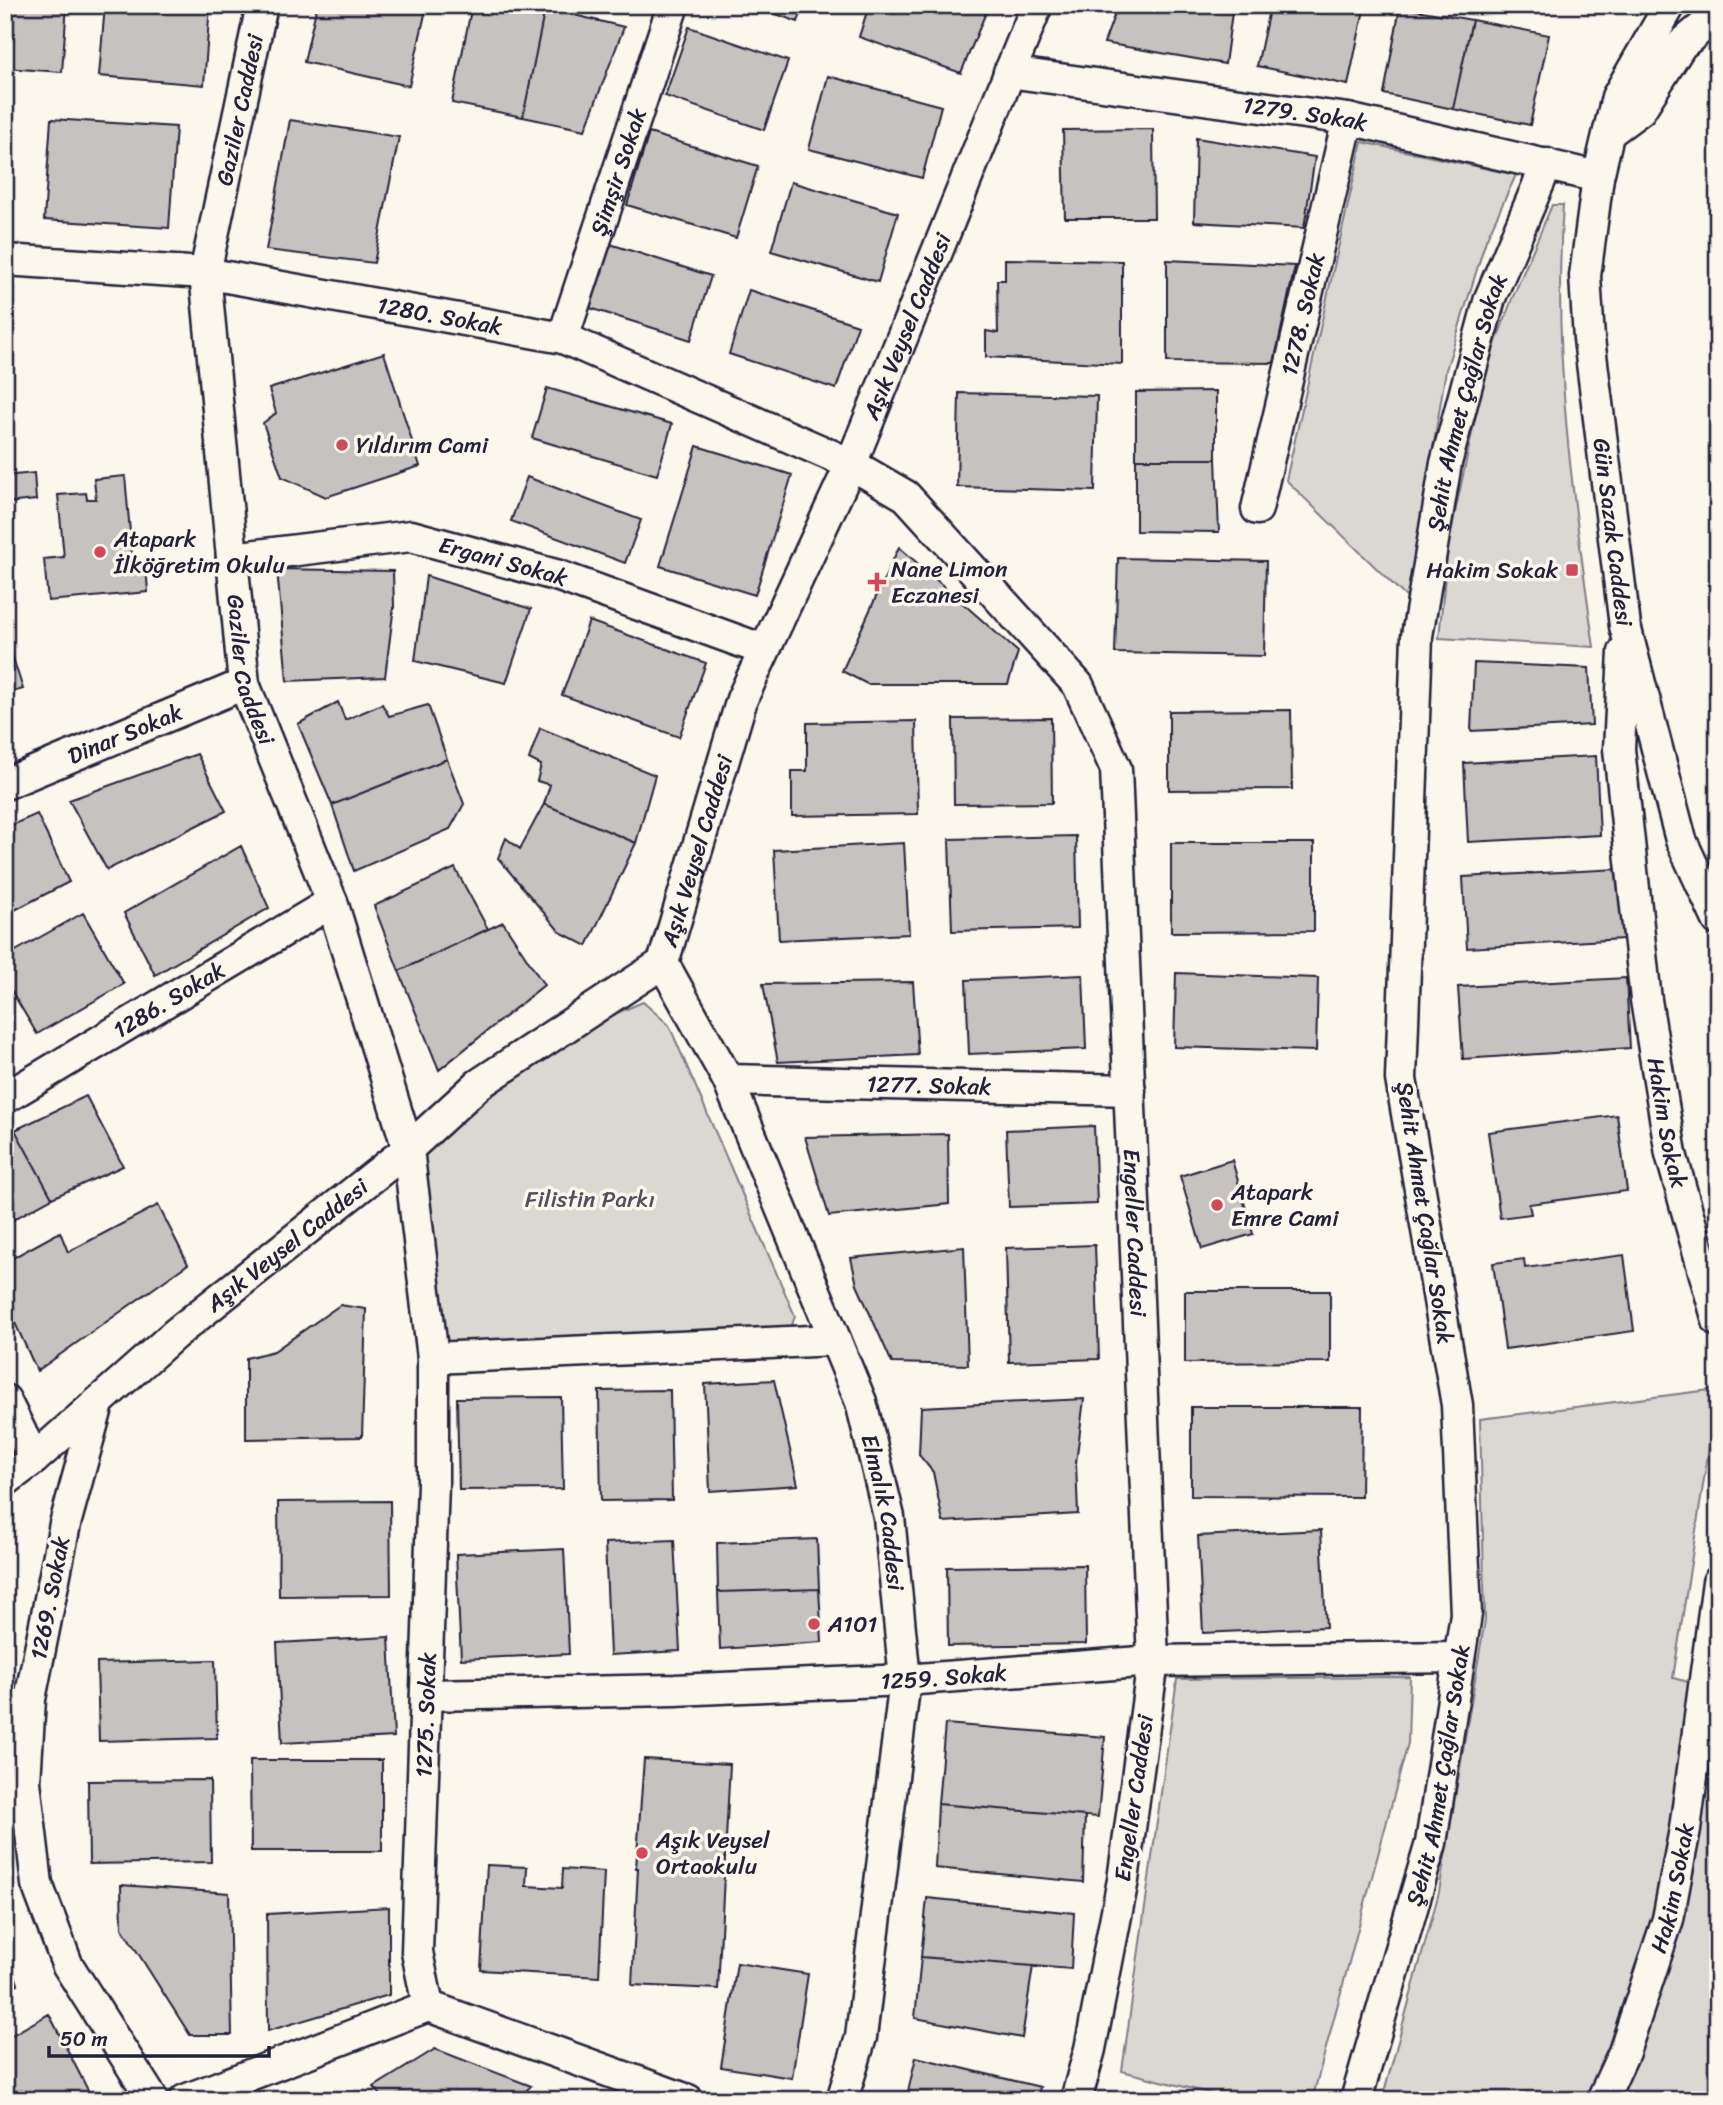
<svg xmlns="http://www.w3.org/2000/svg" width="1723" height="2105" viewBox="0 0 1723 2105" font-family="Sriracha,sans-serif">
	<style>
		.green { fill: #dbd8d3; stroke: #7e7d87; stroke-width: 2 }
		.building { fill: #c6c2c0; stroke: #22223b; stroke-width: 2 }
		.lines { fill: none; stroke-linecap: round; stroke-linejoin: round }
		.minor-casing { stroke: #22223b; stroke-width: 35 }
		.minor { stroke: #fbf7ec; stroke-width: 30 }
		.poi-dot { fill: #d1495b; stroke: #fbf7ec; stroke-width: 2.5 }
		.labels { text-anchor: middle; dominant-baseline: central; stroke-width: 7; stroke-linejoin: round; paint-order: stroke }
		.street-label { font-size: 23px; fill: #22223b; stroke: #fbf7ec }
		.poi-label { font-size: 23px; fill: #22223b; stroke: #fbf7ec; text-anchor: start }
		.park-label { font-size: 23px; fill: #505061; stroke: #fbf7ec }
	</style>
	<rect width="100%" height="100%" fill="#fbf7ec"/>
	<filter id="ink" filterUnits="userSpaceOnUse"><feTurbulence type="fractalNoise" baseFrequency=".0143" numOctaves="2"/><feDisplacementMap in="SourceGraphic" scale="14" xChannelSelector="R" yChannelSelector="G"/><feConvolveMatrix kernelMatrix="1 2 1 2 8 2 1 2 1" color-interpolation-filters="sRGB"/></filter>
	<g filter="url(#ink)">
		<path class="green" d="M 1362,142 L 1516,175 L 1486,240 L 1446,370 L 1408,599 L 1286,480 Z
			M 1552,205 L 1563,205 C 1552,354 1573,500 1594,647 L 1439,638 L 1448,546 L 1485,372 L 1512,299 Z
			M 643,1002 L 669,1025 L 795,1316 L 790,1331 L 459,1346 L 442,1340 L 422,1158 L 468,1113 L 591,1024 Z
			M 1718,1389 L 1673,1678 L 1718,1690 L 1718,2100 L 1382,2100 L 1439,1892 L 1485,1620 L 1480,1419 Z
			M 1410,1677 L 1408,1743 L 1312,2100 L 1236,2100 L 1122,2071 L 1177,1679 Z"/>
		<path class="building" d="M 5,5 L 67,5 L 62,72 L 5,68 Z
			M 105,5 L 210,5 L 204,85 L 99,76 Z
			M 317,5 L 427,5 L 409,86 L 304,62 Z
			M 472,5 L 545,8 L 523,117 L 452,103 Z
			M 751,5 L 804,5 L 798,22 Z
			M 869,5 L 989,5 L 961,73 L 859,37 Z
			M 1118,5 L 1233,5 L 1225,64 L 1104,43 Z
			M 1270,5 L 1365,5 L 1348,85 L 1257,66 Z
			M 1400,7 L 1472,20 L 1453,109 L 1384,94 Z
			M 545,8 L 624,27 L 585,130 L 523,117 Z
			M 1472,20 L 1549,35 L 1530,125 L 1453,109 Z
			M 689,27 L 788,61 L 764,130 L 665,96 Z
			M 828,76 L 941,106 L 922,178 L 809,149 Z
			M 51,119 L 176,127 L 169,228 L 44,220 Z
			M 290,120 L 399,137 L 374,263 L 266,250 Z
			M 1153,129 L 1154,218 L 1065,218 L 1063,130 Z
			M 649,133 L 758,166 L 736,238 L 627,205 Z
			M 1196,138 L 1315,157 L 1304,228 L 1194,222 Z
			M 791,182 L 898,213 L 878,282 L 771,251 Z
			M 610,244 L 711,276 L 691,340 L 590,308 Z
			M 1005,259 L 1122,261 L 1122,364 L 986,357 L 986,331 L 998,333 L 997,280 L 1005,280 Z
			M 1167,260 L 1295,266 L 1274,363 L 1167,362 Z
			M 749,290 L 858,325 L 836,389 L 729,354 Z
			M 384,353 L 420,466 L 326,497 L 282,477 L 263,423 L 276,413 L 269,389 Z
			M 547,388 L 672,424 L 657,475 L 532,438 Z
			M 1216,391 L 1216,459 L 1136,459 L 1136,392 Z
			M 959,393 L 1097,396 L 1095,491 L 957,487 Z
			M 697,446 L 792,475 L 755,595 L 660,566 Z
			M 1136,459 L 1216,459 L 1219,532 L 1136,531 Z
			M 34,473 L 36,500 L 5,503 L 5,476 Z
			M 125,476 L 133,566 L 146,565 L 148,592 L 48,601 L 44,559 L 64,557 L 58,495 L 86,493 L 87,499 L 96,499 L 94,479 Z
			M 527,477 L 641,520 L 625,563 L 511,521 Z
			M 899,547 L 1018,652 L 1008,684 L 867,684 L 842,671 Z
			M 1118,558 L 1266,561 L 1264,656 L 1115,653 Z
			M 277,569 L 393,571 L 394,606 L 385,677 L 287,681 Z
			M 426,576 L 531,609 L 506,683 L 415,661 Z
			M 589,621 L 706,663 L 679,737 L 562,695 Z
			M 5,633 L 23,689 L 5,694 Z
			M 1474,663 L 1589,668 L 1592,725 L 1471,731 Z
			M 338,702 L 345,720 L 382,704 L 389,716 L 428,705 L 447,759 L 332,805 L 298,724 Z
			M 1291,710 L 1292,789 L 1169,790 L 1169,711 Z
			M 1051,718 L 1052,803 L 954,804 L 953,719 Z
			M 916,721 L 918,814 L 792,816 L 792,771 L 807,771 L 807,723 Z
			M 540,728 L 655,775 L 636,843 L 544,804 L 550,785 L 537,781 L 541,765 L 529,759 Z
			M 197,754 L 226,811 L 107,870 L 69,800 Z
			M 1596,756 L 1600,835 L 1468,842 L 1464,763 Z
			M 447,759 L 464,804 L 450,829 L 354,871 L 332,805 Z
			M 544,804 L 636,843 L 587,946 L 560,932 L 498,858 L 506,838 L 520,849 Z
			M 37,814 L 69,882 L 5,915 L 5,828 Z
			M 1076,836 L 1078,928 L 952,931 L 949,839 Z
			M 904,843 L 909,934 L 779,940 L 774,850 Z
			M 1171,843 L 1314,843 L 1314,931 L 1171,932 Z
			M 241,846 L 269,908 L 155,975 L 124,913 Z
			M 455,868 L 488,929 L 399,971 L 374,906 Z
			M 1619,869 L 1623,939 L 1467,948 L 1463,877 Z
			M 83,913 L 124,984 L 37,1034 L 5,980 L 5,957 Z
			M 503,922 L 544,985 L 439,1070 L 399,971 Z
			M 1176,973 L 1318,978 L 1316,1051 L 1174,1047 Z
			M 1083,975 L 1086,1049 L 969,1054 L 966,980 Z
			M 1626,978 L 1630,1048 L 1463,1059 L 1458,987 Z
			M 913,982 L 918,1055 L 778,1062 L 763,984 Z
			M 86,1096 L 123,1166 L 52,1198 L 15,1130 Z
			M 1617,1115 L 1627,1191 L 1529,1204 L 1531,1214 L 1500,1218 L 1488,1132 Z
			M 1094,1126 L 1097,1204 L 1009,1207 L 1006,1130 Z
			M 15,1130 L 52,1198 L 5,1224 L 5,1135 Z
			M 948,1134 L 949,1204 L 829,1216 L 805,1137 Z
			M 1232,1160 L 1253,1234 L 1202,1249 L 1180,1176 Z
			M 158,1205 L 188,1264 L 37,1371 L 5,1301 L 5,1262 L 60,1232 L 68,1252 Z
			M 1095,1245 L 1099,1359 L 1009,1362 L 1006,1248 Z
			M 964,1247 L 968,1365 L 892,1363 L 857,1285 L 851,1258 Z
			M 1624,1255 L 1634,1331 L 1505,1349 L 1493,1263 L 1524,1259 L 1525,1268 Z
			M 1185,1291 L 1330,1291 L 1330,1362 L 1185,1363 Z
			M 340,1305 L 366,1309 L 362,1437 L 246,1439 L 246,1358 L 274,1351 Z
			M 774,1380 L 798,1485 L 710,1491 L 705,1384 Z
			M 670,1390 L 672,1500 L 601,1501 L 599,1391 Z
			M 561,1397 L 563,1489 L 459,1490 L 457,1398 Z
			M 1084,1399 L 1076,1463 L 1078,1514 L 943,1522 L 933,1472 L 919,1455 L 921,1407 Z
			M 1191,1407 L 1362,1407 L 1361,1497 L 1191,1496 Z
			M 390,1501 L 391,1595 L 279,1596 L 278,1502 Z
			M 1321,1530 L 1326,1627 L 1203,1633 L 1198,1536 Z
			M 817,1539 L 819,1589 L 718,1592 L 717,1543 Z
			M 674,1540 L 680,1651 L 610,1655 L 605,1543 Z
			M 564,1549 L 569,1654 L 461,1659 L 456,1554 Z
			M 1085,1565 L 1086,1644 L 948,1646 L 947,1567 Z
			M 819,1589 L 822,1642 L 720,1649 L 718,1592 Z
			M 389,1637 L 394,1737 L 282,1743 L 277,1643 Z
			M 215,1660 L 217,1738 L 99,1741 L 97,1663 Z
			M 945,1724 L 1105,1737 L 1098,1817 L 938,1804 Z
			M 644,1759 L 730,1764 L 718,1989 L 632,1985 L 638,1868 L 636,1868 Z
			M 250,1760 L 382,1760 L 382,1851 L 251,1851 Z
			M 210,1780 L 211,1862 L 89,1864 L 88,1781 Z
			M 938,1804 L 1085,1816 L 1083,1882 L 935,1868 Z
			M 487,1865 L 527,1867 L 526,1886 L 562,1888 L 563,1869 L 604,1872 L 599,1977 L 481,1970 Z
			M 121,1885 L 229,1893 L 232,2035 L 190,2035 L 122,1928 Z
			M 927,1898 L 1074,1913 L 1071,1969 L 921,1957 Z
			M 389,1907 L 389,1995 L 268,2031 L 267,1914 Z
			M 5,1946 L 18,1984 L 5,1991 Z
			M 921,1957 L 1033,1966 L 1022,2038 L 915,2018 Z
			M 737,1963 L 808,1974 L 792,2078 L 721,2067 Z
			M 49,2014 L 93,2100 L 5,2100 L 5,2039 Z
			M 435,2049 L 531,2086 L 517,2100 L 385,2100 L 374,2087 Z
			M 916,2057 L 1040,2087 L 1037,2100 L 906,2100 Z"/>
		<g class="lines">
			<defs>
				<g id="minor">
					<path id="s1" d="M 262,5 L 205,273 L 244,684 L 332,902 L 408,1149 L 433,1358 L 433,1483 L 417,1952 L 428,2006 L 688,2100"/>
					<path id="s2" d="M 1670,5 L 1617,97 L 1598,177 L 1585,276 L 1589,339 L 1625,626 L 1681,840 L 1718,920"/>
					<path id="s3" d="M 1009,72 L 1348,119 L 1598,177"/>
					<path d="M 1610,132 L 1640,110 L 1681,45 L 1718,14"/>
					<path id="s4" d="M 5,260 L 205,273 L 563,338 L 851,464 L 906,496 L 1078,685 L 1116,769 L 1153,1661 L 1123,1880 L 1090,2049 L 1076,2100"/>
					<path id="s5" d="M 563,338 L 673,5"/>
					<path id="s6" d="M 1257,509 L 1348,119"/>
					<path id="s7" d="M 232,558 L 411,536 L 559,576 L 764,650"/>
					<path id="s8" d="M 1624,652 L 1619,749 L 1646,1000 L 1671,1154 L 1718,1321"/>
					<path id="s9" d="M 5,784 L 244,684"/>
					<path id="s10" d="M 663,963 L 728,1080 L 861,1402 L 889,1517 L 905,1680 L 861,2037 L 842,2100"/>
					<path id="s11" d="M 728,1080 L 1130,1090"/>
					<path id="s12" d="M 5,1098 L 332,902"/>
					<path d="M 433,1358 L 835,1340"/>
					<path d="M 5,1400 L 34,1459"/>
					<path d="M 98,1404 L 65,1524 L 30,1699 L 25,1782 L 37,1884 L 67,1964 L 153,2100"/>
					<path id="s13" d="M 5,1481 L 34,1459 L 175,1334 L 408,1149 L 479,1084 L 663,963 L 742,699 L 851,464 L 1037,5"/>
					<path id="s14" d="M 426,1695 L 675,1690 L 905,1680 L 1153,1661 L 1459,1657"/>
					<path d="M 185,2100 L 428,2006"/>
					<path id="s15" d="M 1356,2100 L 1431,1843 L 1466,1614 L 1457,1405 L 1401,1079 L 1417,636 L 1446,463 L 1490,298 L 1547,164"/>
					<path id="s16" d="M 1602,2100 L 1624,2052 L 1668,1919 L 1685,1829 L 1718,1582"/>
				</g>
			</defs>
			<use href="#minor" class="minor-casing"/>
			<use href="#minor" class="minor"/>
		</g>
	</g>
	<g class="poi-dot">
		<circle cx="342" cy="445" r="7"/>
		<circle cx="100" cy="552" r="7"/>
		<rect x="1565" y="563" width="14" height="14" rx="3.5"/>
		<path d="M873.5 571.5h7v7h7v7h-7v7h-7v-7h-7v-7h7z"/>
		<circle cx="1217" cy="1205" r="7"/>
		<circle cx="814" cy="1624" r="7"/>
		<circle cx="642" cy="1853" r="7"/>
	</g>
	<g class="labels">
		<g class="street-label">
			<text transform="translate(240 110) rotate(-78)">Gaziler Caddesi</text>
			<text stroke="none"><textPath href="#s3" startOffset="299">1279. Sokak</textPath></text>
			<text stroke="none"><textPath href="#s5" startOffset="175">Şimşir Sokak</textPath></text>
			<text stroke="none"><textPath href="#s6" startOffset="200">1278. Sokak</textPath></text>
			<text stroke="none"><textPath href="#s4" startOffset="439">1280. Sokak</textPath></text>
			<text stroke="none"><textPath href="#s13" startOffset="1522">Aşık Veysel Caddesi</textPath></text>
			<text stroke="none"><textPath href="#s15" startOffset="1722">Şehit Ahmet Çağlar Sokak</textPath></text>
			<text stroke="none"><textPath href="#s2" startOffset="546">Gün Sazak Caddesi</textPath></text>
			<text stroke="none"><textPath href="#s7" startOffset="276">Ergani Sokak</textPath></text>
			<text stroke="none"><textPath href="#s1" startOffset="674">Gaziler Caddesi</textPath></text>
			<text stroke="none"><textPath href="#s9" startOffset="130">Dinar Sokak</textPath></text>
			<text stroke="none"><textPath href="#s13" startOffset="956">Aşık Veysel Caddesi</textPath></text>
			<text stroke="none"><textPath href="#s12" startOffset="191">1286. Sokak</textPath></text>
			<text stroke="none"><textPath href="#s11" startOffset="201">1277. Sokak</textPath></text>
			<text stroke="none"><textPath href="#s8" startOffset="474">Hakim Sokak</textPath></text>
			<text transform="translate(1425 1213) rotate(81)">Şehit Ahmet Çağlar Sokak</text>
			<text stroke="none"><textPath href="#s4" startOffset="1754">Engeller Caddesi</textPath></text>
			<text stroke="none"><textPath href="#s13" startOffset="368">Aşık Veysel Caddesi</textPath></text>
			<text stroke="none"><textPath href="#s10" startOffset="595">Elmalık Caddesi</textPath></text>
			<text transform="translate(50 1598) rotate(-79)">1269. Sokak</text>
			<text stroke="none"><textPath href="#s14" startOffset="518">1259. Sokak</textPath></text>
			<text transform="translate(426 1715) rotate(-88)">1275. Sokak</text>
			<text stroke="none"><textPath href="#s15" startOffset="336">Şehit Ahmet Çağlar Sokak</textPath></text>
			<text transform="translate(1134 1798) rotate(-82)">Engeller Caddesi</text>
			<text stroke="none"><textPath href="#s16" startOffset="224">Hakim Sokak</textPath></text>
		</g>
		<g class="poi-label">
			<text x="356" y="445">Yıldırım Cami</text>
			<text x="114" y="539">Atapark<tspan x="114" dy="26">İlköğretim Okulu</tspan></text>
			<text x="891" y="569">Nane Limon<tspan x="891" dy="26">Eczanesi</tspan></text>
			<text x="1558" y="570" text-anchor="end">Hakim Sokak</text>
			<text x="1231" y="1192">Atapark<tspan x="1231" dy="26">Emre Cami</tspan></text>
			<text x="828" y="1624">A101</text>
			<text x="656" y="1840">Aşık Veysel<tspan x="656" dy="26">Ortaokulu</tspan></text>
		</g>
		<g class="park-label">
			<text x="590" y="1199">Filistin Parkı</text>
		</g>
	</g>
	<rect width="1723" height="2105" fill="none" stroke="#fbf7ec" stroke-width="28"/>
	<rect x="14" y="14" width="1695" height="2077" fill="none" stroke="#22223b" stroke-width="2.5" filter="url(#ink)"/>
	<path d="M49 2046v10h220v-10" fill="none" stroke="#22223b" stroke-width="3.5"/>
	<text x="60" y="2046" font-size="21" fill="#22223b" stroke="#fbf7ec" stroke-width="5" paint-order="stroke">50 m</text>
</svg>
